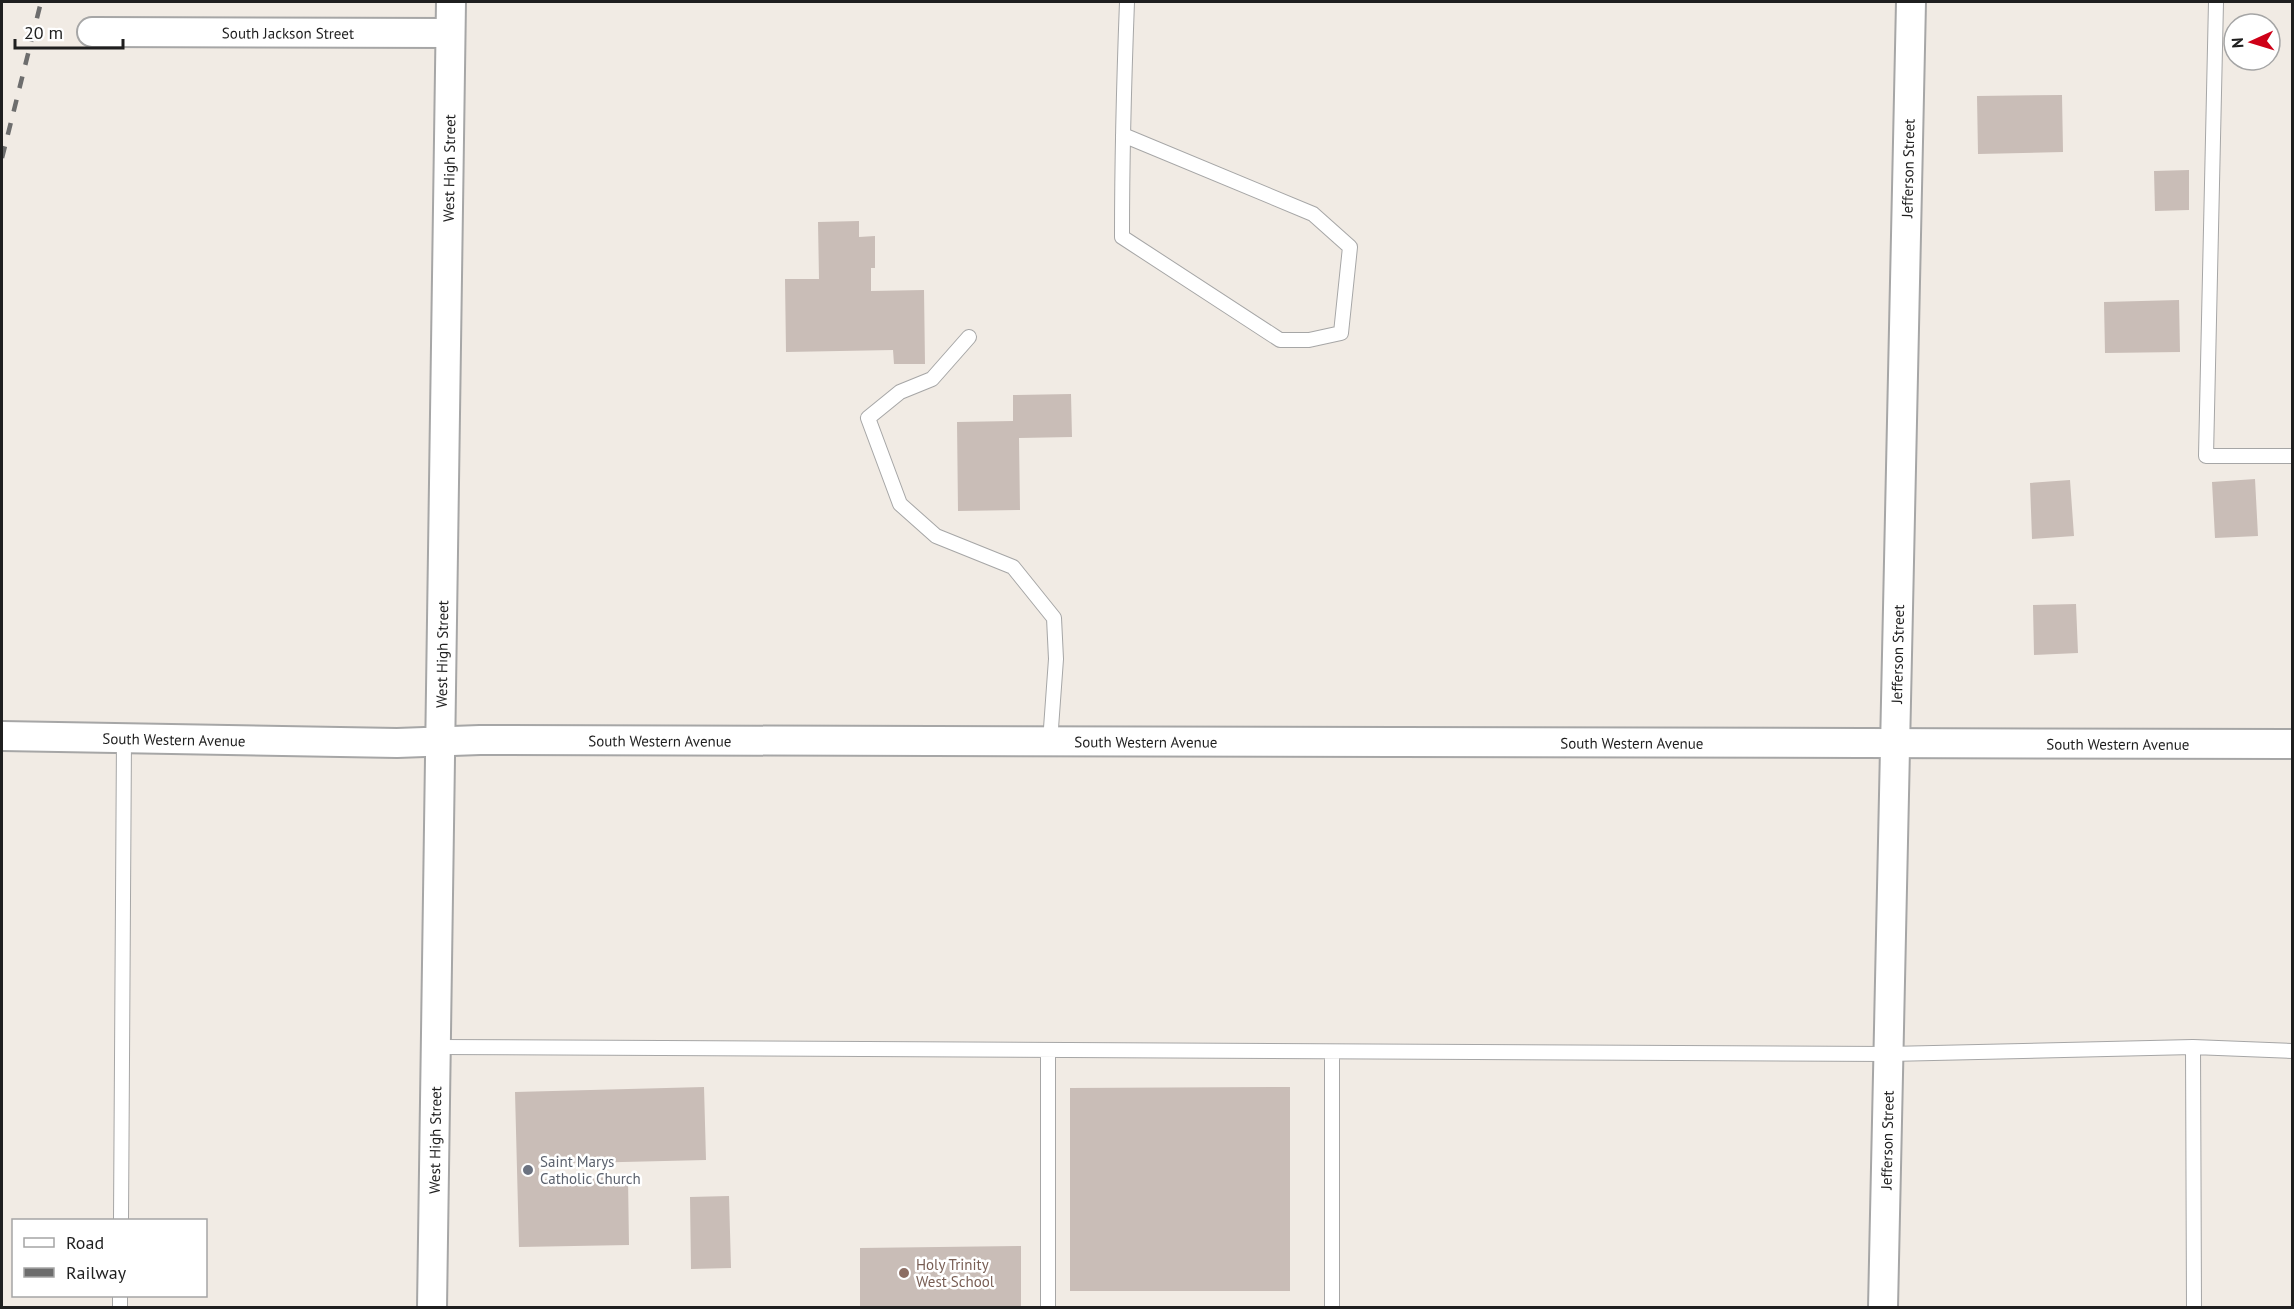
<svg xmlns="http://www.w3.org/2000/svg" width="2294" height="1309" viewBox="0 0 2294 1309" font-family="'PT Sans',sans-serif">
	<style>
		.building { fill: #c9bdb7 }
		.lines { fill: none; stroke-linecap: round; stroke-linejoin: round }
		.lane-casing { stroke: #a6a6a6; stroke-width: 16 }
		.street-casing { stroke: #a6a6a6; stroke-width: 32 }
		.lane { stroke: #fff; stroke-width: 14 }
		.street { stroke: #fff; stroke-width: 28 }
		.rail { stroke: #6d6d6d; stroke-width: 4.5; stroke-dasharray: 12 12; stroke-linecap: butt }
		.worship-dot { fill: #6b7280; stroke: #fff; stroke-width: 2 }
		.education-dot { fill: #8d6e63; stroke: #fff; stroke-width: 2 }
		.labels { text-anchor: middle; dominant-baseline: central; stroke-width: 5; stroke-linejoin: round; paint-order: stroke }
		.street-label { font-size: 15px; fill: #1f1f1f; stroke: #fff }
		.worship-label { font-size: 15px; fill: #5b616d; stroke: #fff; text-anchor: start }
		.education-label { font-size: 15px; fill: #785e54; stroke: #fff; text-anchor: start }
	</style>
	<rect width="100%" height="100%" fill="#f1ebe4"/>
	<path class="building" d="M 2062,95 L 2063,152 L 1978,154 L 1977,96 Z
		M 2189,170 L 2189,210 L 2155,211 L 2154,171 Z
		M 859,221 L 859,237 L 875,236 L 875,268 L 871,268 L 871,291 L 924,290 L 925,364 L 894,364 L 893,350 L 786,352 L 785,279 L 819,279 L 818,222 Z
		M 2179,300 L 2180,352 L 2105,353 L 2104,302 Z
		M 1071,394 L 1072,437 L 1019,438 L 1020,510 L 958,511 L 957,422 L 1013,421 L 1013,395 Z
		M 2255,479 L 2258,536 L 2215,538 L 2212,482 Z
		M 2070,480 L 2074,536 L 2032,539 L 2030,483 Z
		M 2076,604 L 2078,653 L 2034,655 L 2033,605 Z
		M 704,1087 L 706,1160 L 539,1164 L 539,1179 L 628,1177 L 629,1245 L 519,1247 L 515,1092 Z
		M 1290,1087 L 1290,1291 L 1070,1291 L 1070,1088 Z
		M 729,1196 L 731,1268 L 691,1269 L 690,1197 Z
		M 1021,1246 L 1021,1308 L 860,1308 L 860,1248 Z"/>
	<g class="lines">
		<defs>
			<path id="lane" d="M 2216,2 L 2206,456 L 2292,456
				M 1123,135 L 1313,214 L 1350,247 L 1341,333 L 1309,340 L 1280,340 L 1122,237 C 1122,158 1124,80 1127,2
				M 969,337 L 932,379 L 900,392 L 868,418 L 900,504 L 936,536 L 1013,567 L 1054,618 L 1056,659 L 1050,742
				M 435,1047 L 1889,1054 L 2193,1047
				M 1048,1050 L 1048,1308
				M 1332,1052 L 1332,1308
				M 121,1220 L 124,738
				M 120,1308 L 120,1296
				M 2194,1308 L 2193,1047 L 2292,1051"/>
			<g id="street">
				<path id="s1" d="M 92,32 L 450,33"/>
				<path id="s2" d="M 2,736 L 397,743 L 480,740 L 2292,744"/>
				<path id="s3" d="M 432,1308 L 451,2"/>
				<path id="s4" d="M 1883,1308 L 1911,2"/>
			</g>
		</defs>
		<use href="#lane" class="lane-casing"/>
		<use href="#street" class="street-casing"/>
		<use href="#lane" class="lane"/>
		<use href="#street" class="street"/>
		<path class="rail" d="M 2,158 L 41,2"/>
	</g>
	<circle class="worship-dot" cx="528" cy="1170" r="6"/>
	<circle class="education-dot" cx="904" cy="1273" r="6"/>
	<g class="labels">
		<g class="street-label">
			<text stroke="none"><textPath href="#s1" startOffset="196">South Jackson Street</textPath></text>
			<text stroke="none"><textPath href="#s3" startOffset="1140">West High Street</textPath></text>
			<text stroke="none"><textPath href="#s4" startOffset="1140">Jefferson Street</textPath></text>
			<text stroke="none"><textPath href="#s3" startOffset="654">West High Street</textPath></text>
			<text stroke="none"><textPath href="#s4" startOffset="654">Jefferson Street</textPath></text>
			<text stroke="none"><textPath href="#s2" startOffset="172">South Western Avenue</textPath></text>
			<text stroke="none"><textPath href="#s2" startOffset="658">South Western Avenue</textPath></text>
			<text stroke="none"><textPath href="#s2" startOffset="1144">South Western Avenue</textPath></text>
			<text stroke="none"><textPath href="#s2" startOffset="1630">South Western Avenue</textPath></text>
			<text stroke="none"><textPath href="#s2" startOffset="2116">South Western Avenue</textPath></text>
			<text stroke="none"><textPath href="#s3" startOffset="168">West High Street</textPath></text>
			<text stroke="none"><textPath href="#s4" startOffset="168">Jefferson Street</textPath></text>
		</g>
		<g class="worship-label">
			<text x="540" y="1161">Saint Marys<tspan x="540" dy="17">Catholic Church</tspan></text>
		</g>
		<g class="education-label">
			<text x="916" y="1264">Holy Trinity<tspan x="916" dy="17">West School</tspan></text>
		</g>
	</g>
	<rect width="2294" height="1309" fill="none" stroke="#1f1f1f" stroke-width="6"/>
	<rect x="12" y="1219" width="195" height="78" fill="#ffffff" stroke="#a5a5a5" stroke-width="1.5"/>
	<rect x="24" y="1238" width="30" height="9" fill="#ffffff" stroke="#a5a5a5" stroke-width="1.5"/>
	<text x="66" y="1249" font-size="18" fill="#1f1f1f">Road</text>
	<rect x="24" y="1268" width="30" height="9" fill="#6d6d6d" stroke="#a5a5a5" stroke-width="1.5"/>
	<text x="66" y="1279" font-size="18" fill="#1f1f1f">Railway</text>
	<g transform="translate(2252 42) rotate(266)"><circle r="28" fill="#ffffff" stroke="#a5a5a5" stroke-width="1.5"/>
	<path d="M0-4.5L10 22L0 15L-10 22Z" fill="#ce0017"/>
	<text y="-9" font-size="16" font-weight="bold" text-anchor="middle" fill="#1f1f1f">N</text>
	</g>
	<path d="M15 39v9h108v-9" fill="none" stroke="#1f1f1f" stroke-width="3"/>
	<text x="24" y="39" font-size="18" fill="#1f1f1f" stroke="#ffffff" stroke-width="4.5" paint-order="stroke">20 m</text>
</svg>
